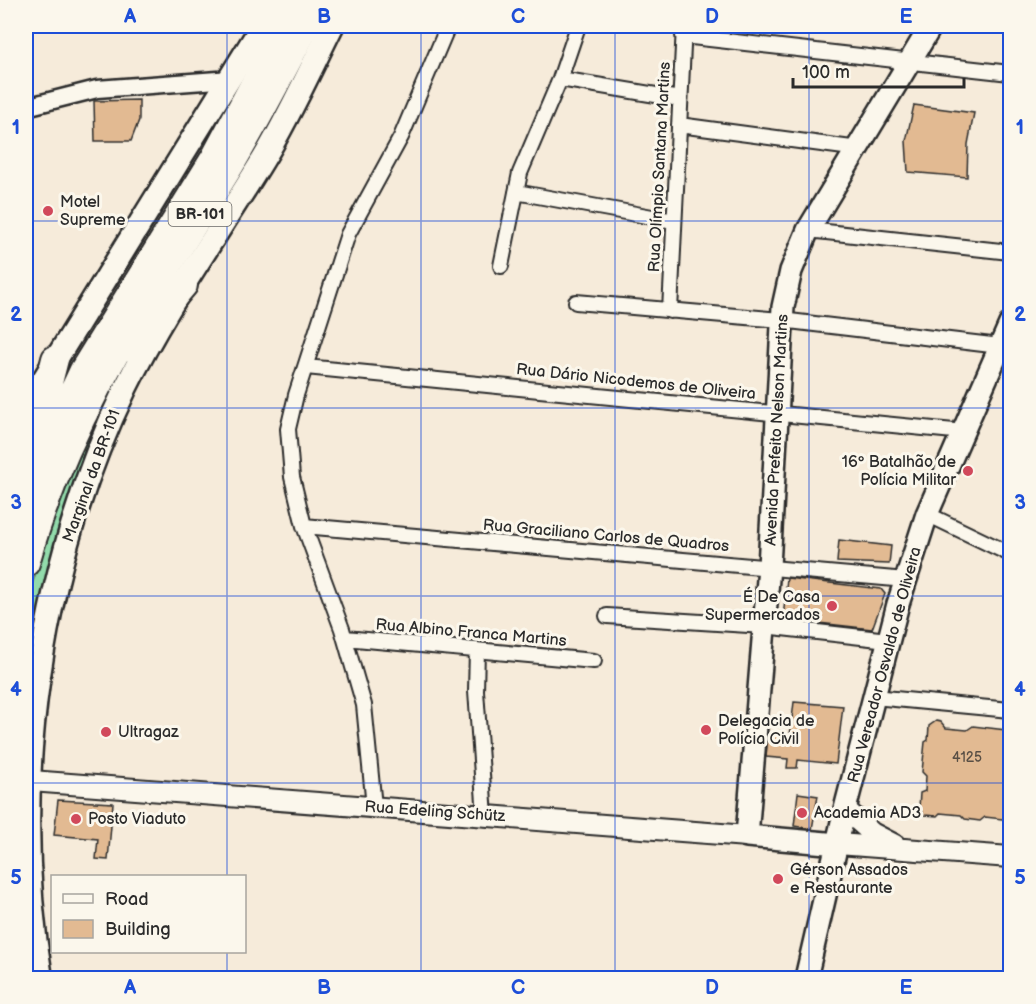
<svg xmlns="http://www.w3.org/2000/svg" width="1036" height="1004" viewBox="0 0 1036 1004" font-family="'Balsamiq Sans',sans-serif">
	<style>
		.green { fill: #92dbab; stroke: #5e836b; stroke-width: 1.5 }
		.building { fill: #e2ba92; stroke: #2b2b2b; stroke-width: 1.5 }
		.lines { fill: none; stroke-linecap: round; stroke-linejoin: round }
		.minor-casing { stroke: #2b2b2b; stroke-width: 18 }
		.tertiary-casing { stroke: #2b2b2b; stroke-width: 21 }
		.secondary-casing { stroke: #2b2b2b; stroke-width: 24 }
		.primary-casing { stroke: #2b2b2b; stroke-width: 26 }
		.trunk-casing { stroke: #2b2b2b; stroke-width: 27 }
		.motorway-casing { stroke: #2b2b2b; stroke-width: 30 }
		.minor { stroke: #fbf7ec; stroke-width: 14 }
		.tertiary { stroke: #fbf7ec; stroke-width: 16 }
		.secondary { stroke: #fbf7ec; stroke-width: 20 }
		.primary { stroke: #fbf7ec; stroke-width: 21 }
		.trunk { stroke: #fbf7ec; stroke-width: 22 }
		.motorway { stroke: #fbf7ec; stroke-width: 26 }
		.grid { fill: none; stroke: #1d4ed8; stroke-width: 1.5; stroke-opacity: 0.55 }
		.poi-dot { fill: #d1495b; stroke: #fbf7ec; stroke-width: 2 }
		.labels { text-anchor: middle; dominant-baseline: central; stroke-width: 6; stroke-linejoin: round; paint-order: stroke }
		.number-label { font-size: 14px; fill: #594f45 }
		.shield { fill: #fbf7ec; stroke: #696865; stroke-width: 1.5 }
		.shield-label { font-size: 15px; font-weight: bold; fill: #2b2b2b }
		.street-label { font-size: 16px; fill: #2b2b2b; stroke: #fbf7ec }
		.poi-label { font-size: 16px; fill: #2b2b2b; stroke: #fbf7ec; text-anchor: start }
		.neatline { fill: none; stroke: #1d4ed8; stroke-width: 2 }
		.grid-label { font-size: 20px; text-anchor: middle; font-weight: bold; fill: #1d4ed8 }
	</style>
	<rect width="100%" height="100%" fill="#f6ebda"/>
	<filter id="ink" filterUnits="userSpaceOnUse"><feTurbulence type="fractalNoise" baseFrequency=".0167" numOctaves="2"/><feDisplacementMap in="SourceGraphic" scale="12" xChannelSelector="R" yChannelSelector="G"/><feConvolveMatrix kernelMatrix="1 2 1 2 8 2 1 2 1" color-interpolation-filters="sRGB"/></filter>
	<g filter="url(#ink)">
		<path class="green" d="M 122,365 L 61,540 L 26,727 L 26,603 L 59,503 L 86,435 Z"/>
		<path class="building" d="M 139,100 L 139,120 L 131,141 L 95,141 L 94,101 Z
			M 914,105 L 974,113 L 968,144 L 967,177 L 908,172 L 906,141 Z
			M 839,540 L 891,546 L 889,564 L 837,562 Z
			M 787,578 L 881,589 L 885,594 L 872,629 L 783,619 Z
			M 794,702 L 843,706 L 836,764 L 798,760 L 797,768 L 787,768 L 788,759 L 766,757 L 768,734 L 790,736 Z
			M 936,721 L 941,722 L 946,728 L 967,730 L 973,726 L 1006,730 L 1011,736 L 1011,820 L 985,817 L 980,821 L 965,819 L 961,815 L 940,813 L 937,816 L 924,815 L 919,808 L 920,793 L 925,791 L 926,776 L 922,772 L 925,742 L 928,740 L 929,726 Z
			M 798,793 L 818,796 L 812,829 L 794,826 Z
			M 58,800 L 113,803 L 108,860 L 96,859 L 98,839 L 54,835 Z"/>
		<g class="lines">
			<defs>
				<path id="minor" d="M 683,36 L 1010,73
					M 560,79 L 680,99
					M 679,125 L 859,149
					M 516,192 L 674,221
					M 808,230 L 1010,252
					M 501,266 L 520,173 L 560,79 L 578,26
					M 576,302 L 781,320 L 1000,346
					M 670,311 L 684,26
					M 306,367 L 964,432
					M 927,514 L 1010,554
					M 304,526 L 906,580
					M 607,616 L 764,626 L 888,640
					M 345,638 L 594,661
					M 477,650 L 476,691 L 485,816
					M 874,697 L 1010,710
					M 374,807 L 364,705 L 342,629 L 304,526 L 292,477 L 288,429 L 296,395 L 348,234 L 401,137 L 448,26"/>
				<path id="tertiary" d="M 26,107 L 97,89 L 231,79"/>
				<path id="secondary" d="M 31,781 L 747,836
					M 845,809 L 872,833 L 895,845
					M 838,844 L 1010,857"/>
				<path id="primary" d="M 838,844 L 747,836 L 769,567 L 783,307 L 791,271 L 808,230 L 931,26
					M 806,978 L 845,809 L 898,604 L 927,514 L 1010,324"/>
				<path id="trunk" d="M 26,408 L 262,26
					M 41,978 C 8,783 40,565 126,387 C 165,307 218,234 264,158 C 290,115 310,70 332,26"/>
				<path id="motorway" d="M 131,348 L 184,285
					M 30,457 L 55,359
					M 26,508 L 53,434 L 83,370 L 214,158 L 285,26
					M 26,563 C 67,416 147,301 226,173 C 255,125 281,75 306,26"/>
			</defs>
			<use href="#minor" class="minor-casing"/>
			<use href="#tertiary" class="tertiary-casing"/>
			<use href="#secondary" class="secondary-casing"/>
			<use href="#primary" class="primary-casing"/>
			<use href="#trunk" class="trunk-casing"/>
			<use href="#motorway" class="motorway-casing"/>
			<use href="#minor" class="minor"/>
			<use href="#tertiary" class="tertiary"/>
			<use href="#secondary" class="secondary"/>
			<use href="#primary" class="primary"/>
			<use href="#trunk" class="trunk"/>
			<use href="#motorway" class="motorway"/>
		</g>
	</g>
	<path class="grid" d="M 227,26 L 227,876M 421,26 L 421,978M 615,26 L 615,978M 809,26 L 809,978M 26,221 L 1010,221M 26,408 L 1010,408M 26,596 L 1010,596M 26,783 L 1010,783M 227,952 L 227,978"/>
	<g class="poi-dot">
		<circle cx="48" cy="211" r="6"/>
		<circle cx="968" cy="471" r="6"/>
		<circle cx="832" cy="606" r="6"/>
		<circle cx="706" cy="730" r="6"/>
		<circle cx="106" cy="732" r="6"/>
		<circle cx="802" cy="813" r="6"/>
		<circle cx="76" cy="819" r="6"/>
		<circle cx="778" cy="879" r="6"/>
	</g>
	<g class="labels">
		<g class="number-label">
			<text x="967" y="757">4125</text>
		</g>
		<rect class="shield" x="168.5" y="202" width="63" height="24" rx="4.5"/>
		<g class="shield-label">
			<text x="200" y="214">BR-101</text>
		</g>
		<g class="street-label">
			<text transform="translate(660 167) rotate(-87)">Rua Olímpio Santana Martins</text>
			<text transform="translate(636 382) rotate(6)">Rua Dário Nicodemos de Oliveira</text>
			<text transform="translate(777 430) rotate(-87)">Avenida Prefeito Nelson Martins</text>
			<text transform="translate(92 476) rotate(-70)">Marginal da BR-101</text>
			<text transform="translate(606 536) rotate(5)">Rua Graciliano Carlos de Quadros</text>
			<text transform="translate(471 633) rotate(5)">Rua Albino Franca Martins</text>
			<text transform="translate(885 665) rotate(-75)">Rua Vereador Osvaldo de Oliveira</text>
			<text transform="translate(435 812) rotate(4)">Rua Edeling Schütz</text>
		</g>
		<g class="poi-label">
			<text x="60" y="202">Motel<tspan x="60" dy="18">Supreme</tspan></text>
			<text x="956" y="462" text-anchor="end">16º Batalhão de<tspan x="956" dy="18">Polícia Militar</tspan></text>
			<text x="820" y="597" text-anchor="end">É De Casa<tspan x="820" dy="18">Supermercados</tspan></text>
			<text x="718" y="721">Delegacia de<tspan x="718" dy="18">Polícia Civil</tspan></text>
			<text x="118" y="732">Ultragaz</text>
			<text x="814" y="813">Academia AD3</text>
			<text x="88" y="819">Posto Viaduto</text>
			<text x="790" y="870">Gérson Assados<tspan x="790" dy="18">e Restaurante</tspan></text>
		</g>
	</g>
	<rect width="1036" height="1004" fill="none" stroke="#fbf7ec" stroke-width="66"/>
	<rect x="51" y="875" width="195" height="78" fill="#fbf7ec" stroke="#a8a59f" stroke-width="1.5"/>
	<rect x="63" y="894" width="30" height="9" fill="#fbf7ec" stroke="#a8a59f" stroke-width="1.5"/>
	<text x="105" y="905" font-size="18" fill="#2b2b2b">Road</text>
	<rect x="63" y="920" width="30" height="18" fill="#e2ba92" stroke="#a8a59f" stroke-width="1.5"/>
	<text x="105" y="935" font-size="18" fill="#2b2b2b">Building</text>
	<path d="M793 78v9h171v-9" fill="none" stroke="#2b2b2b" stroke-width="3"/>
	<text x="802" y="78" font-size="18" fill="#2b2b2b" stroke="#fbf7ec" stroke-width="4.5" paint-order="stroke">100 m</text>
	<rect x="33" y="33" width="970" height="938" class="neatline"/>
	<g class="grid-label">
		<text x="130" y="23">A</text>
		<text x="324" y="23">B</text>
		<text x="518" y="23">C</text>
		<text x="712" y="23">D</text>
		<text x="906" y="23">E</text>
		<text x="16" y="134">1</text>
		<text x="1020" y="134">1</text>
		<text x="16" y="321">2</text>
		<text x="1020" y="321">2</text>
		<text x="16" y="509">3</text>
		<text x="1020" y="509">3</text>
		<text x="16" y="696">4</text>
		<text x="1020" y="696">4</text>
		<text x="16" y="884">5</text>
		<text x="1020" y="884">5</text>
		<text x="130" y="994">A</text>
		<text x="324" y="994">B</text>
		<text x="518" y="994">C</text>
		<text x="712" y="994">D</text>
		<text x="906" y="994">E</text>
	</g>
</svg>
